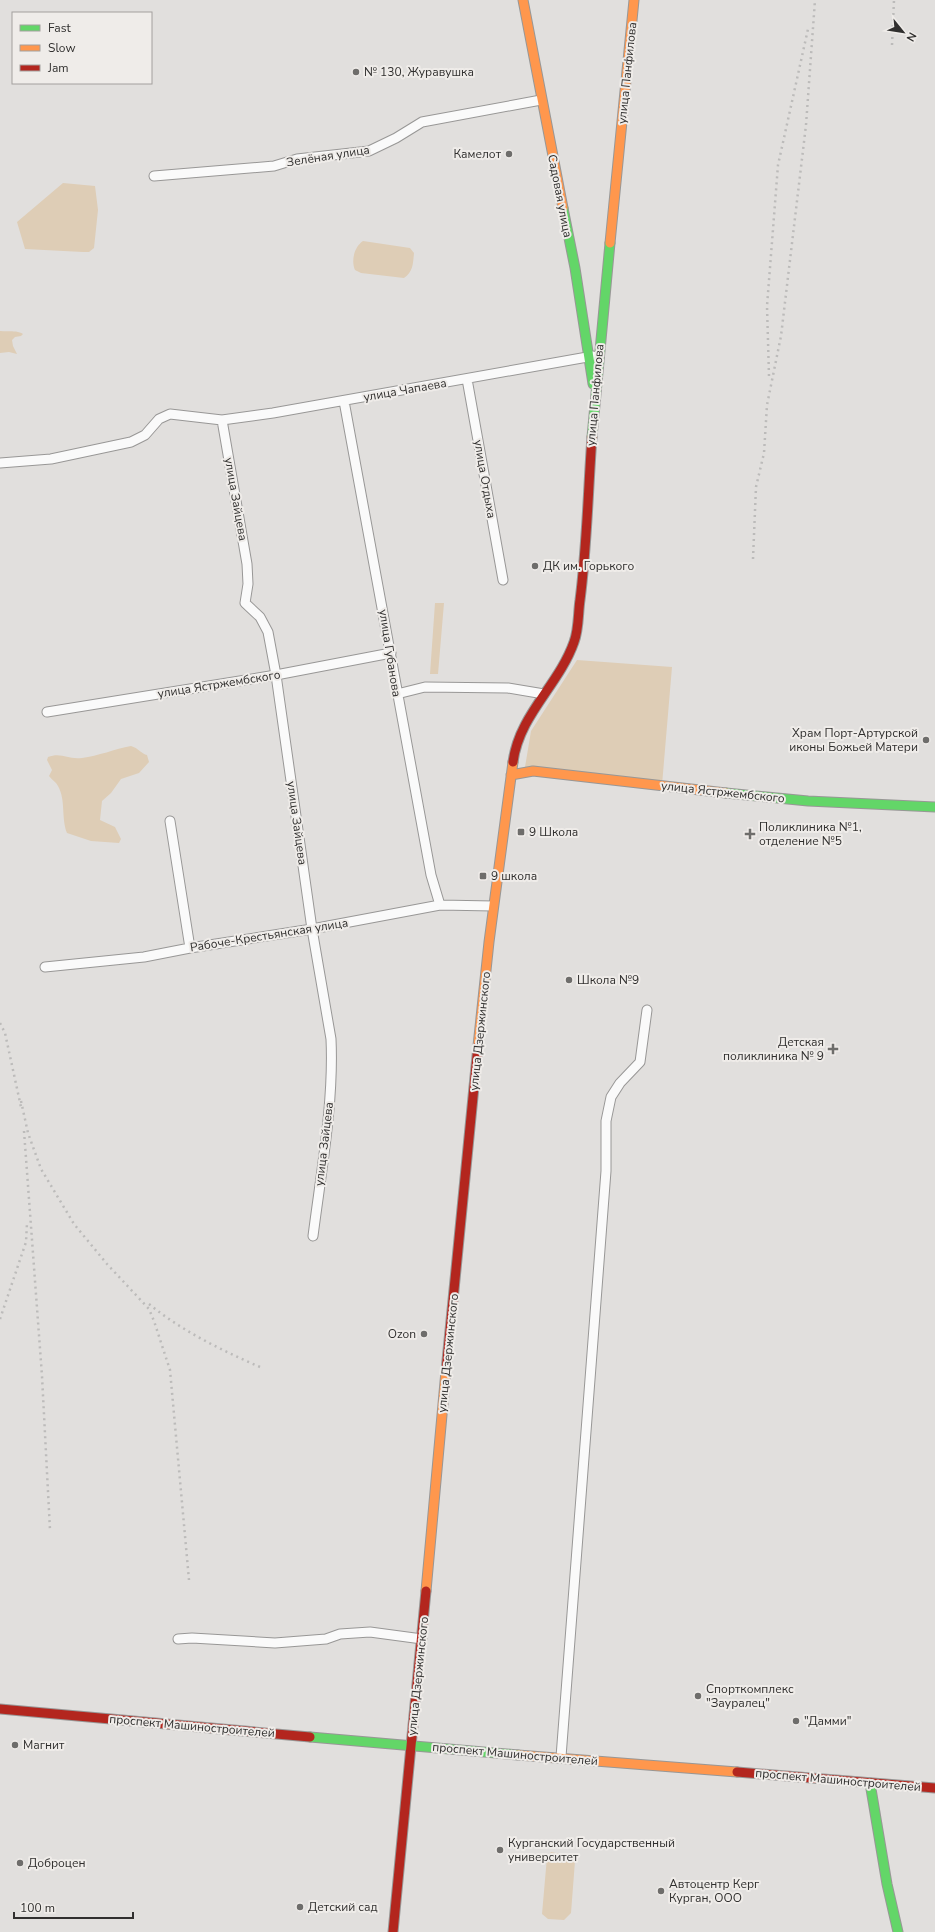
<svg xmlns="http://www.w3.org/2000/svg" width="935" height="1932" viewBox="0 0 935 1932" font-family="'Nunito Sans',sans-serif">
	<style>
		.green { fill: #decdb6 }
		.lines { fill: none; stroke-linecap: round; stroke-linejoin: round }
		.street-casing { stroke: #989796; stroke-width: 11 }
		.fast-casing { stroke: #989796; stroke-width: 11 }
		.slow-casing { stroke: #989796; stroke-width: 11 }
		.jam-casing { stroke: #989796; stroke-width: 11 }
		.street { stroke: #fafafa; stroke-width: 9 }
		.fast { stroke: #63d668; stroke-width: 9 }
		.slow { stroke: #ff974d; stroke-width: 9 }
		.jam { stroke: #b3261e; stroke-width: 9 }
		.rail { stroke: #bcbbba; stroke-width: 2.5; stroke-dasharray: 2 4; stroke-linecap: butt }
		.poi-dot { fill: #6e6d6b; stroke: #efece9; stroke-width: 1.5 }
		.labels { text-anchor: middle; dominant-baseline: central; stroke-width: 4; stroke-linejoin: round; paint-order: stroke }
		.poi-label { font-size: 12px; fill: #302f2e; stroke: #efece9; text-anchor: start }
		.street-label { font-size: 12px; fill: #302f2e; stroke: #efece9 }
	</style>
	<rect width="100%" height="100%" fill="#e1dfdd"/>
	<path class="green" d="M 63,183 L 95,186 L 98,210 L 94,248 L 89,252 L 83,252 L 25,249 L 17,222 Z
		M 363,241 L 410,248 L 414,253 C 413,264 413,272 404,278 L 361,273 L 355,270 C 351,261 354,247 363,241 Z
		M 0,331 C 7,332 17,330 23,334 L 21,336 L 15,337 L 12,340 L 13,346 L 17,354 L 9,352 L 0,353 Z
		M 435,603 L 444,603 L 438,674 L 430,674 Z
		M 577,660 L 672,667 L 662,785 L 525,767 L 531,731 Z
		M 131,746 C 138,748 142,754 147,755 L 149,762 L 139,773 L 121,779 L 111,793 L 102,801 L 100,820 L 115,827 L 121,839 L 119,843 L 91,841 L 67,833 C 61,818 66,800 58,786 C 56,782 52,780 49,776 L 52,770 L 47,760 L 48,757 C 62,752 68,760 82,758 C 98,756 115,749 131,746 Z
		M 551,1852 L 571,1856 L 575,1861 L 571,1913 L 564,1920 L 548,1919 L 542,1914 L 547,1857 Z"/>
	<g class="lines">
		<defs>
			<path id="street" d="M 154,176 L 274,166 L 297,159 L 369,151 L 396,138 L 422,122 L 541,100
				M 467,379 L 503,580
				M 344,401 L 431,875 L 440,905
				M 222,420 L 247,564 L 248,584 L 245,603 L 260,617 L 268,632 L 276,675 L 312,929 L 331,1039 C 334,1102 321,1173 313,1236
				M 0,463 L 51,459 L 131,442 L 145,435 L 159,419 L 170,414 L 222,420 L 273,413 L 593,356
				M 397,694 L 425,687 L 508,688 L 544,694
				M 47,712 L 276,675 L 391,653
				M 170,821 L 190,948
				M 45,967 L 144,957 L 190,948 L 312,929 L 440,905 L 493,906
				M 178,1639 L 192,1638 L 275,1643 L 326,1639 L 340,1634 L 370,1632 L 422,1639
				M 561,1757 L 606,1171 L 606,1121 L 611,1097 L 620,1083 L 640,1062 L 647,1010"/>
			<path id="fast" d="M 563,208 L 575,268 L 593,384
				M 592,437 L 610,243
				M 726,793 L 808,801 L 935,807
				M 310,1737 L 518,1755
				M 870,1783 L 887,1884 L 898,1932"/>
			<path id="slow" d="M 523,0 L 563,208
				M 610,243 L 634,0
				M 511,775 L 533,771 L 726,793
				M 478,1046 L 489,942 L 513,762
				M 426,1591 L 446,1371
				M 518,1755 L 737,1772"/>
			<path id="jam" d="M 513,762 C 519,715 559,685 574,642 C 579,629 578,613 580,600 C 587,546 588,491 592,437
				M 446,1371 L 478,1046
				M 0,1709 L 310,1737
				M 737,1772 L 935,1788
				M 393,1932 L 426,1591"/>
		</defs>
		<use href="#street" class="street-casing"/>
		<use href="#fast" class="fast-casing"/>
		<use href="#slow" class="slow-casing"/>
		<use href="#jam" class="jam-casing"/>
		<use href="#street" class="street"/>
		<use href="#fast" class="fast"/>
		<use href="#slow" class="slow"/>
		<use href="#jam" class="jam"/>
		<path class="rail" d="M 892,45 L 894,0
			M 769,376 L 767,306 L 778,165 L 808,29
			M 753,559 L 756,487 L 764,453 L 767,405 L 781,336 L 806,125 L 815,0
			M 0,1023 L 5,1033 L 21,1107
			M 21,1101 L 28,1133 L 41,1169 L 74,1224 L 107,1264 L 149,1309 L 154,1321 L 170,1370 L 189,1580
			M 24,1131 L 42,1376 L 50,1530
			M 149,1304 C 182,1331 221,1350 260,1367
			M 0,1319 L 26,1242 L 27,1223"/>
	</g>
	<g class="poi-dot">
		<circle cx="356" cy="72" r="4"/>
		<circle cx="509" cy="154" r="4"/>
		<circle cx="535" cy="566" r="4"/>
		<circle cx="926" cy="740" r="4"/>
		<rect x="517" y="828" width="8" height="8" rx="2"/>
		<path d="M748 828h4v4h4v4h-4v4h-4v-4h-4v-4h4z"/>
		<rect x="479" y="872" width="8" height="8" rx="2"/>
		<circle cx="569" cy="980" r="4"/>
		<path d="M831 1043h4v4h4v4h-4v4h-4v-4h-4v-4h4z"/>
		<circle cx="424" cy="1334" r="4"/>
		<circle cx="698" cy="1696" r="4"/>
		<circle cx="796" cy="1721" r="4"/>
		<circle cx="15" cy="1745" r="4"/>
		<circle cx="500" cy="1850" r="4"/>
		<circle cx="20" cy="1863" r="4"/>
		<circle cx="661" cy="1891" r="4"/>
		<circle cx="300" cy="1907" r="4"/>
	</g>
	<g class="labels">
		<g class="poi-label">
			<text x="364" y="72">№ 130, Журавушка</text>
			<text x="501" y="154" text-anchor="end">Камелот</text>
			<text x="543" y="566">ДК им. Горького</text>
			<text x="918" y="733" text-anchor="end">Храм Порт-Артурской<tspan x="918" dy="14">иконы Божьей Матери</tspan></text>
			<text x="759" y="827">Поликлиника №1,<tspan x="759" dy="14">отделение №5</tspan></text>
			<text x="529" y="832">9 Школа</text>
			<text x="491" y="876">9 школа</text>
			<text x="577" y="980">Школа №9</text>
			<text x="824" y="1042" text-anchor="end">Детская<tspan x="824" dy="14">поликлиника № 9</tspan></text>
			<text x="416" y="1334" text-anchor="end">Ozon</text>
			<text x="706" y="1689">Спорткомплекс<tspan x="706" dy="14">"Зауралец"</tspan></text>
			<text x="804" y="1721">"Дамми"</text>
			<text x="23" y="1745">Магнит</text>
			<text x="508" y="1843">Курганский Государственный<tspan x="508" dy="14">университет</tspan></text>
			<text x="28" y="1863">Доброцен</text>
			<text x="669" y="1884">Автоцентр Керг<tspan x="669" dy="14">Курган, ООО</tspan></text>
			<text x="308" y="1907">Детский сад</text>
		</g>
		<g class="street-label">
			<text transform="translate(627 73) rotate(-84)">улица Панфилова</text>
			<text transform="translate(328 156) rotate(-9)">Зелёная улица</text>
			<text transform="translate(560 196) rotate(79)">Садовая улица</text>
			<text transform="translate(405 390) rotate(-10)">улица Чапаева</text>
			<text transform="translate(595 395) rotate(-85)">улица Панфилова</text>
			<text transform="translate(485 479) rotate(80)">улица Отдыха</text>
			<text transform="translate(236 499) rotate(80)">улица Зайцева</text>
			<text transform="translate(390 653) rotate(81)">улица Губанова</text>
			<text transform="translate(219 684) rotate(-9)">улица Ястржембского</text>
			<text transform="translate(723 792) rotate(6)">улица Ястржембского</text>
			<text transform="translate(297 823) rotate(82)">улица Зайцева</text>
			<text transform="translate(269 935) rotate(-9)">Рабоче-Крестьянская улица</text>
			<text transform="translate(480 1031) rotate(-84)">улица Дзержинского</text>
			<text transform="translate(324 1144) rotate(-83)">улица Зайцева</text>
			<text transform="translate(448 1353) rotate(-84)">улица Дзержинского</text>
			<text transform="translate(418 1676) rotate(-84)">улица Дзержинского</text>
			<text transform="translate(192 1726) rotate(5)">проспект Машиностроителей</text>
			<text transform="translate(515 1754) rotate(5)">проспект Машиностроителей</text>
			<text transform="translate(838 1780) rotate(5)">проспект Машиностроителей</text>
		</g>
	</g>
	<rect x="12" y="12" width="140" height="72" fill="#efece9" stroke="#a3a09e"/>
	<rect x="20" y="25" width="20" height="6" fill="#63d668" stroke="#a3a09e"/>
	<text x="48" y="32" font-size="12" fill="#302f2e">Fast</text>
	<rect x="20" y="45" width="20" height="6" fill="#ff974d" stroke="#a3a09e"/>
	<text x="48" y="52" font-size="12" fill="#302f2e">Slow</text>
	<rect x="20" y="65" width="20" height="6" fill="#b3261e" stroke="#a3a09e"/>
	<text x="48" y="72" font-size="12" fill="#302f2e">Jam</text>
	<g transform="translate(903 32) rotate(120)" stroke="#efece9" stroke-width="3" paint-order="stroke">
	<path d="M0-3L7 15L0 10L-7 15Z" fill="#302f2e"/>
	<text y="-6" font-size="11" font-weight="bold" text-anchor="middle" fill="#302f2e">N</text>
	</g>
	<path d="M14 1912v6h119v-6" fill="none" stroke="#302f2e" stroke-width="2"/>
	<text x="20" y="1912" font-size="12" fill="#302f2e" stroke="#efece9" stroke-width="3" paint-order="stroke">100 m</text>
</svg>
